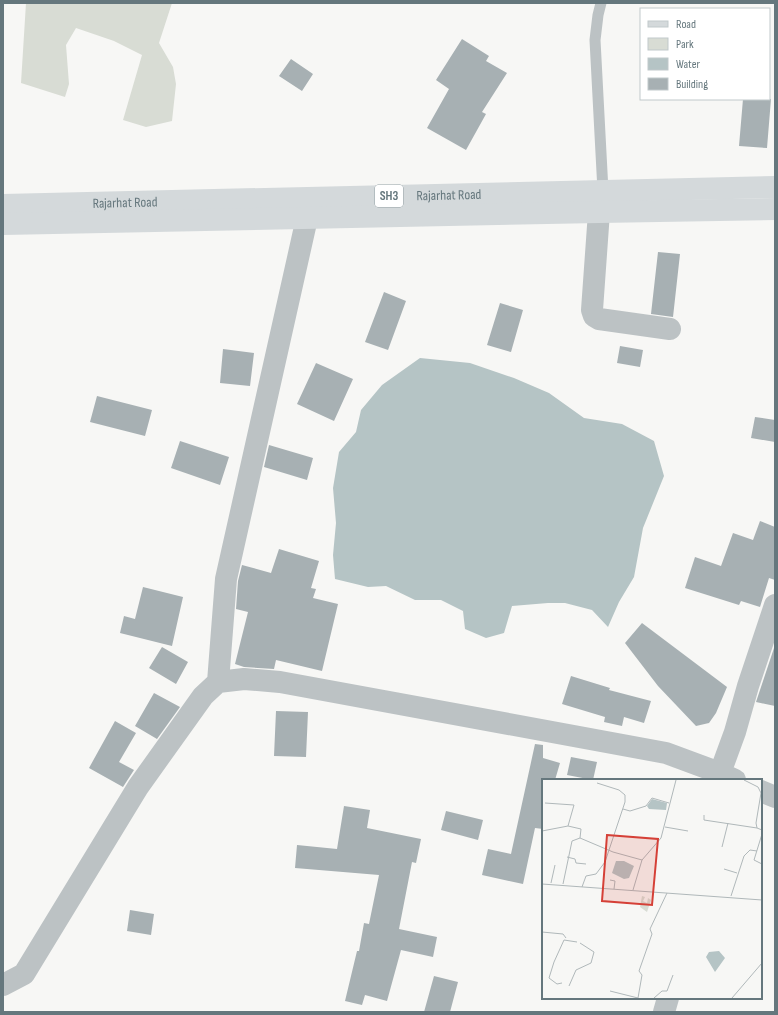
<svg xmlns="http://www.w3.org/2000/svg" width="778" height="1015" viewBox="0 0 778 1015" font-family="'Sofia Sans Condensed',sans-serif">
	<style>
		.green { fill: #d8dcd4 }
		.water { fill: #b5c4c5 }
		.building { fill: #a7b0b3 }
		.lines { fill: none; stroke-linecap: round; stroke-linejoin: round }
		.service { stroke: #bcc2c4; stroke-width: 11 }
		.minor { stroke: #bcc2c4; stroke-width: 22 }
		.primary { stroke: #d4d9db; stroke-width: 22 }
		.labels { text-anchor: middle; dominant-baseline: central; stroke-width: 4; stroke-linejoin: round; paint-order: stroke }
		.shield { fill: #fff; stroke: #93a0a4; stroke-width: 1 }
		.shield-label { font-size: 13px; font-weight: bold; fill: #65777d }
		.street-label { font-size: 14px; fill: #65777d; stroke: #fff }
		.inset-road { fill: none; stroke: #b0b8ba; stroke-width: 1 }
		.view { fill: #d54037; fill-opacity: 0.15; stroke: #d54037; stroke-width: 2 }
		.inset-edge { fill: none; stroke: #65777d; stroke-width: 2 }
	</style>
	<rect width="100%" height="100%" fill="#f7f7f5"/>
	<path class="green" d="M 26,3 L 172,3 L 159,43 L 173,67 L 176,84 L 172,121 L 146,127 L 123,120 L 142,55 L 114,41 L 76,28 L 66,45 L 69,84 L 65,97 L 21,83 Z"/>
	<path class="water" d="M 420,358 L 470,363 L 514,378 L 549,393 L 584,418 L 622,424 L 654,441 L 664,476 L 643,528 L 634,577 L 619,602 L 608,627 L 592,610 L 565,603 L 548,603 L 512,606 L 504,633 L 486,638 L 465,629 L 463,611 L 441,600 L 415,600 L 386,586 L 368,587 L 335,579 L 333,555 L 336,523 L 333,488 L 339,452 L 356,432 L 361,410 L 382,385 Z"/>
	<path class="building" d="M 462,39 L 489,56 L 486,61 L 507,73 L 482,112 L 486,114 L 466,150 L 427,128 L 449,89 L 436,80 Z
		M 291,59 L 313,74 L 302,91 L 279,76 Z
		M 743,99 L 771,99 L 767,148 L 739,146 Z
		M 658,252 L 680,254 L 673,317 L 651,314 Z
		M 384,292 L 406,301 L 388,350 L 365,342 Z
		M 500,303 L 523,310 L 511,352 L 487,345 Z
		M 620,346 L 643,350 L 640,367 L 617,363 Z
		M 223,349 L 254,353 L 250,386 L 220,383 Z
		M 316,363 L 353,379 L 334,421 L 297,404 Z
		M 97,396 L 152,410 L 145,436 L 90,422 Z
		M 755,417 L 775,420 L 775,442 L 751,438 Z
		M 180,441 L 229,457 L 220,485 L 171,468 Z
		M 269,445 L 313,458 L 307,480 L 264,467 Z
		M 760,521 L 775,527 L 775,580 L 769,578 L 760,607 L 741,601 L 739,605 L 685,588 L 695,557 L 721,566 L 733,533 L 753,540 Z
		M 279,549 L 319,561 L 311,588 L 316,589 L 313,598 L 338,604 L 322,671 L 276,660 L 274,669 L 244,667 L 235,664 L 248,612 L 236,609 L 238,581 L 242,565 L 271,573 Z
		M 143,587 L 183,597 L 172,646 L 120,633 L 124,616 L 135,619 Z
		M 642,623 L 727,687 L 716,713 L 709,723 L 696,726 L 658,686 L 625,643 Z
		M 162,647 L 188,662 L 176,684 L 149,668 Z
		M 774,648 L 775,648 L 775,706 L 756,702 Z
		M 571,676 L 610,688 L 609,690 L 651,701 L 644,723 L 624,717 L 622,726 L 604,722 L 605,717 L 562,704 Z
		M 154,693 L 180,707 L 157,739 L 135,726 Z
		M 276,711 L 308,712 L 306,757 L 274,756 Z
		M 115,721 L 136,733 L 119,762 L 134,770 L 123,787 L 89,768 Z
		M 535,744 L 543,745 L 543,758 L 560,763 L 555,780 L 543,780 L 543,829 L 535,828 L 523,884 L 482,875 L 488,849 L 511,854 Z
		M 571,757 L 597,762 L 593,780 L 567,775 Z
		M 344,806 L 370,810 L 367,828 L 421,839 L 416,863 L 412,862 L 399,929 L 437,937 L 433,957 L 401,950 L 387,1001 L 365,995 L 362,1005 L 345,1001 L 357,951 L 359,951 L 364,923 L 369,924 L 379,875 L 295,868 L 297,845 L 337,849 Z
		M 446,811 L 483,820 L 478,840 L 441,830 Z
		M 130,910 L 154,914 L 151,935 L 127,931 Z
		M 434,976 L 458,982 L 450,1012 L 424,1012 Z"/>
	<g class="lines">
		<path class="service" d="M 601,3 L 598,15 L 595,40 L 603,191"/>
		<path class="minor" d="M 602,194 L 599,212 L 592,310 L 594,316 L 599,319 L 670,329
			M 218,682 L 226,579 L 307,218 L 314,201
			M 719,780 L 720,773 L 735,732 L 748,686 L 775,605
			M 761,791 L 775,797
			M 3,985 L 24,974 L 138,787 L 203,696 L 218,682 L 244,679 L 280,682 L 666,753 L 720,773 L 735,780
			M 664,1012 L 668,998"/>
		<g class="primary">
			<path id="s1" d="M 3,205 L 775,187"/>
			<path d="M 3,224 L 599,212 L 775,209"/>
		</g>
	</g>
	<g class="labels">
		<rect class="shield" x="375" y="185" width="28" height="22" rx="3"/>
		<g class="shield-label">
			<text x="389" y="196">SH3</text>
		</g>
		<g class="street-label">
			<text stroke="none"><textPath href="#s1" startOffset="446">Rajarhat Road</textPath></text>
			<text stroke="none"><textPath href="#s1" startOffset="122">Rajarhat Road</textPath></text>
		</g>
	</g>
	<g transform="translate(542 779)">
		<rect width="220" height="220" fill="#f7f7f5"/>
		<path d="M 100,117 L 103,118 L 101,122 L 105,124 L 106,119 L 109,121 L 105,133 L 98,128 Z" fill="#d8dcd4"/>
		<path d="M 110,20 L 125,24 L 124,31 L 107,30 L 105,27 ZM 74,82 L 82,82 L 92,87 L 87,99 L 82,100 L 70,94 ZM 177,172 L 183,179 L 173,193 L 164,178 L 167,173 Z" fill="#b5c4c5"/>
		<path class="inset-road" d="M 202,1 L 216,8 L 219,14 L 214,44 L 215,49 L 220,51M 81,30 L 88,32 L 104,27 L 110,19 L 127,24M 162,36 L 162,41 L 215,49M 26,47 L 39,50 L 38,59 L 71,73 L 100,81 L 119,59 L 134,1M 123,48 L 146,52M 0,52 L 26,47 L 32,26 L 3,24M 220,55 L 212,81 L 220,85M 180,68 L 186,44M 25,78 L 33,80 L 34,84 L 44,85M 182,90 L 195,94M 68,101 L 73,102 L 72,110M 9,104 L 13,86M 0,105 L 220,121M 21,105 L 30,62 L 38,59M 40,108 L 44,97 L 54,95 L 63,83 L 83,23 L 83,16 L 77,11 L 55,4M 91,111 L 100,81M 189,117 L 202,77 L 208,71 L 215,72M 0,153 L 21,155 L 24,159M 20,204 L 15,205 L 7,199 L 12,183 L 22,161 L 35,163M 27,207 L 34,191 L 49,184 L 52,173 L 38,164M 68,212 L 96,219M 96,219 L 100,196 L 97,192 L 110,155 L 108,150 L 125,114M 112,219 L 120,212 L 125,212 L 131,196M 190,219 L 220,184"/>
		<path class="view" d="M 65,56 L 116,60 L 110,126 L 60,122 Z"/>
		<rect width="220" height="220" class="inset-edge"/>
	</g>
	<rect width="778" height="1015" fill="none" stroke="#65777d" stroke-width="8"/>
	<rect x="640" y="8" width="130" height="92" fill="#ffffff" stroke="#c1c9cb"/>
	<rect x="648" y="21" width="20" height="6" fill="#d4d9db" stroke="#c1c9cb"/>
	<text x="676" y="28" font-size="12" fill="#65777d">Road</text>
	<rect x="648" y="38" width="20" height="12" fill="#d8dcd4" stroke="#c1c9cb"/>
	<text x="676" y="48" font-size="12" fill="#65777d">Park</text>
	<rect x="648" y="58" width="20" height="12" fill="#b5c4c5" stroke="#c1c9cb"/>
	<text x="676" y="68" font-size="12" fill="#65777d">Water</text>
	<rect x="648" y="78" width="20" height="12" fill="#a7b0b3" stroke="#c1c9cb"/>
	<text x="676" y="88" font-size="12" fill="#65777d">Building</text>
</svg>
